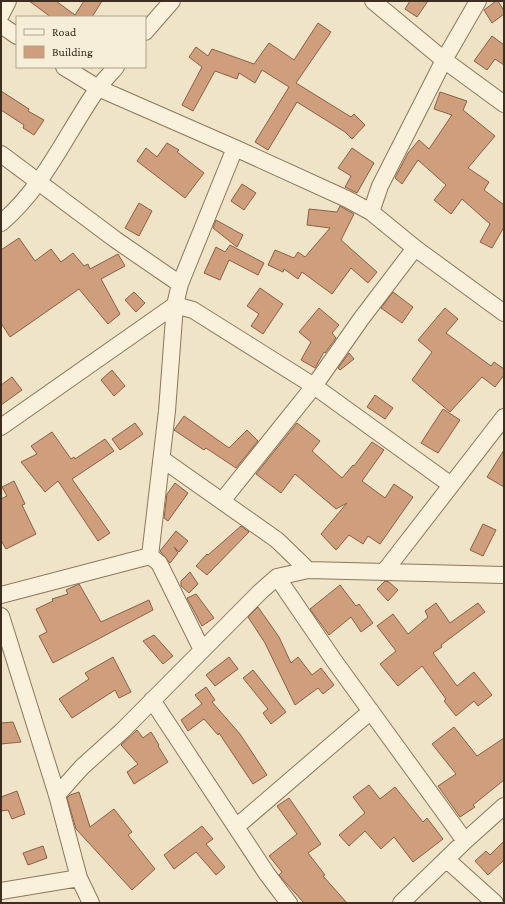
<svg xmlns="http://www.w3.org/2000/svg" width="505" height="904" viewBox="0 0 505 904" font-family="'Crimson Pro',serif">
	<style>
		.building { fill: #cf9f7d; stroke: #8d5f41 }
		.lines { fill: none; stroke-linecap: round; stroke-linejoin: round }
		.minor-casing { stroke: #8d765c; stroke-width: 18 }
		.minor { stroke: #faf1dc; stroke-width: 16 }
	</style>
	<rect width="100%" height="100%" fill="#f0e4c8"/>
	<path class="building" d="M 29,1 L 56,1 L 75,15 L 84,1 L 102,1 L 92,17 L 51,17 Z
		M 410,1 L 428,1 L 417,17 L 405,9 Z
		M 496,1 L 498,1 L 504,11 L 504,14 L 492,23 L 484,10 Z
		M 318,23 L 331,32 L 296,83 L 351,117 L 354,114 L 365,125 L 352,139 L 345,132 L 297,102 L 268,150 L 255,142 L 289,87 L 262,70 L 255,83 L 239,73 L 237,79 L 215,71 L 193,111 L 182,105 L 202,67 L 189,57 L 196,47 L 208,56 L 212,49 L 254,64 L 269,43 L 294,60 Z
		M 492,36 L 504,45 L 504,65 L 495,59 L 487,70 L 474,61 Z
		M 1,91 L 29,109 L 28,111 L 44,120 L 34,135 L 23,128 L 24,125 L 1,110 Z
		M 440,92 L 467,101 L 463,110 L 495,136 L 468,168 L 489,182 L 484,190 L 504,205 L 504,227 L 492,248 L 480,242 L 490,224 L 462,199 L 451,214 L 434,200 L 446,185 L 418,160 L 402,184 L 395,178 L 408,153 L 419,140 L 429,149 L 452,115 L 434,109 Z
		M 167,143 L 179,150 L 177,152 L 204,173 L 185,198 L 137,161 L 146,148 L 157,157 Z
		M 352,148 L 374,163 L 357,193 L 345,187 L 351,176 L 338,168 Z
		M 242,184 L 256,193 L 244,210 L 231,201 Z
		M 139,203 L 152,211 L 139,236 L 125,228 Z
		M 340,206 L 354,214 L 341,240 L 377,272 L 368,283 L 351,268 L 332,294 L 302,272 L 298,279 L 284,269 L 283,272 L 268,265 L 275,250 L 294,258 L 298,252 L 305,257 L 330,228 L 307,225 L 309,209 L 337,212 Z
		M 216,220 L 243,235 L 237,247 L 213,228 Z
		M 19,238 L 35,261 L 51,249 L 61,262 L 73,253 L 84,266 L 88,264 L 90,269 L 118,254 L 125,266 L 101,279 L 120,314 L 108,324 L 79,289 L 10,337 L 1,323 L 1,250 Z
		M 230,245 L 264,263 L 258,275 L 229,260 L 220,280 L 204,273 L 216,247 L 225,252 Z
		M 260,288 L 283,304 L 263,334 L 251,326 L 259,314 L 247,306 Z
		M 134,292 L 145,303 L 136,312 L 125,300 Z
		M 393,292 L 413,307 L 402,323 L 381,308 Z
		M 319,308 L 339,325 L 332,333 L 336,338 L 325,353 L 324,352 L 315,368 L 301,360 L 311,342 L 299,332 Z
		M 445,308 L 458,319 L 446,333 L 491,366 L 494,362 L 504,369 L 504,375 L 495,387 L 482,377 L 450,412 L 412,380 L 432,352 L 418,340 Z
		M 349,353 L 354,359 L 340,370 L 338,368 Z
		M 112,370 L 125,386 L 114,396 L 101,380 Z
		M 12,377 L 22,390 L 1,405 L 1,385 Z
		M 375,395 L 393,408 L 385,419 L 367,407 Z
		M 443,409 L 460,420 L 438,453 L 421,443 Z
		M 184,416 L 229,448 L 247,430 L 258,441 L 236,468 L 206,448 L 204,450 L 174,430 Z
		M 135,423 L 143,434 L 120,450 L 112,439 Z
		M 297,423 L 320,441 L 312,451 L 342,478 L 353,465 L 354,466 L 372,442 L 384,450 L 362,481 L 385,498 L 394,484 L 413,497 L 380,544 L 368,536 L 363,544 L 349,535 L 336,550 L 321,534 L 347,503 L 336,509 L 295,474 L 281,493 L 256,474 Z
		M 52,432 L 71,459 L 74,457 L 75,459 L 105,439 L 114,451 L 72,479 L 110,533 L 98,541 L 58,481 L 45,492 L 21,462 L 37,454 L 31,446 Z
		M 504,450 L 504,487 L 487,477 Z
		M 14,481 L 25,504 L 22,505 L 36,534 L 6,549 L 1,540 L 1,499 L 7,496 L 2,487 Z
		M 175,483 L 188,493 L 168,521 L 164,518 L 167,494 Z
		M 483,524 L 496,530 L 483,556 L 470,550 Z
		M 241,526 L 249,532 L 207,575 L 196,566 L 207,554 L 208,555 Z
		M 176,531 L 188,541 L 179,552 L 174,547 L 178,553 L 170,563 L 160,551 Z
		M 190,572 L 198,584 L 189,593 L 181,586 L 181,581 Z
		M 385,581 L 389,582 L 398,590 L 388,601 L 377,589 Z
		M 79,584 L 101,622 L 149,600 L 153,610 L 53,663 L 39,636 L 47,632 L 36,609 L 53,601 L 52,599 L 68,594 L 66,590 Z
		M 340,585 L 356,606 L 359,604 L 373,623 L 361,632 L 351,617 L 329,635 L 310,609 Z
		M 196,594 L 214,618 L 202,626 L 187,598 Z
		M 436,603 L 450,623 L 478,603 L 485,612 L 441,645 L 442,647 L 433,653 L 457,686 L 474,672 L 492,695 L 478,706 L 474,701 L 456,716 L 444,701 L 446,699 L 422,666 L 398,686 L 380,664 L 396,651 L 377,626 L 393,614 L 408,634 L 428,617 L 425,611 Z
		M 258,607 L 279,637 L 291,663 L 298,657 L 312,675 L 321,668 L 334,685 L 323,694 L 318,688 L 295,705 L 265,643 L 248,617 Z
		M 154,635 L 173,656 L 163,664 L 143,641 Z
		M 113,657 L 131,692 L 119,698 L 115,690 L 72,718 L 59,699 L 89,679 L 85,673 Z
		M 229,657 L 238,669 L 215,686 L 206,675 Z
		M 253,670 L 286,712 L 271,724 L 263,713 L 268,709 L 243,678 Z
		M 206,687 L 215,700 L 212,702 L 240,734 L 267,775 L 253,784 L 219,733 L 218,735 L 204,719 L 188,731 L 181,720 L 202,704 L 195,695 Z
		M 13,722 L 21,742 L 1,744 L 1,723 Z
		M 454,727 L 477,756 L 504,738 L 504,780 L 473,805 L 475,807 L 460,817 L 438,786 L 456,774 L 432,744 Z
		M 137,730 L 143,738 L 151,732 L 159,745 L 158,746 L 168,762 L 134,784 L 127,772 L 138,764 L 121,745 Z
		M 369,785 L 380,799 L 395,787 L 423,822 L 427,818 L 443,839 L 413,862 L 394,837 L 381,849 L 365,831 L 349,846 L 339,835 L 365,813 L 353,797 Z
		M 17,791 L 25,814 L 12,819 L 8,810 L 1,811 L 1,797 Z
		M 79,792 L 90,827 L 114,809 L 132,832 L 128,835 L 155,869 L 132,890 L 76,829 L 67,798 L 70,795 Z
		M 289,798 L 321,844 L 308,853 L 325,875 L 323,876 L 347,903 L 304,903 L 279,875 L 282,872 L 269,856 L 297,834 L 277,806 Z
		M 202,826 L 213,839 L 206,844 L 225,867 L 216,875 L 196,852 L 174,869 L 164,855 Z
		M 504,841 L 504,860 L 488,875 L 475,861 L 486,851 L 490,855 Z
		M 43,846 L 47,858 L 28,865 L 23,853 Z"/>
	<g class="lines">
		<defs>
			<path id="minor" d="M 373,1 L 444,60 L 504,104
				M 1,15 L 8,1
				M 1,25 L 17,36
				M 145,32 L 172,1
				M 64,67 L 98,88 L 235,148
				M 1,154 L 116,240 L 180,284
				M 371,212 L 380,186 L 444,60 L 478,1
				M 1,223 C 44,187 66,134 98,88 C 103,81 110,74 116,67
				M 175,305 L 193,310 L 314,386 L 451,485
				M 1,427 L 175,305
				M 162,459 L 277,540 L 308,570
				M 222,501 L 314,386 L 361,319 L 415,248
				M 150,556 L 167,411 L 175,305 L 180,284 L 235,148 L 347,199 L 371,212 L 415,248 L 504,313
				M 384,572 L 504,417
				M 277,577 L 335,662 L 465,841
				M 1,595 L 150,556 L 159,563 L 202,650
				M 1,616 L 57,795 L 79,878 L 91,903
				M 152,700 L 267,874 L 289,903
				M 57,795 L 82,767 L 122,731 L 260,592 L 277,577 L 308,570 L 504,575
				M 236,827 L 371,711
				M 446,859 L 495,903
				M 1,891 L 79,878
				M 401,903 L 465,841 L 504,806"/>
		</defs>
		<use href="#minor" class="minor-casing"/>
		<use href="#minor" class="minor"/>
	</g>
	<rect width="505" height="904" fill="none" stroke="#3d2e20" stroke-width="4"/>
	<rect x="16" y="16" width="130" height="52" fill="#f7eed8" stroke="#ada18e"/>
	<rect x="24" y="29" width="20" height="6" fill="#faf1dc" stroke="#ada18e"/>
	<text x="52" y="36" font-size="12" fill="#3d2e20">Road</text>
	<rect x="24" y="46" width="20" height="12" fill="#cf9f7d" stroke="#ada18e"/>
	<text x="52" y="56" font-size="12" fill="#3d2e20">Building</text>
</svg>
